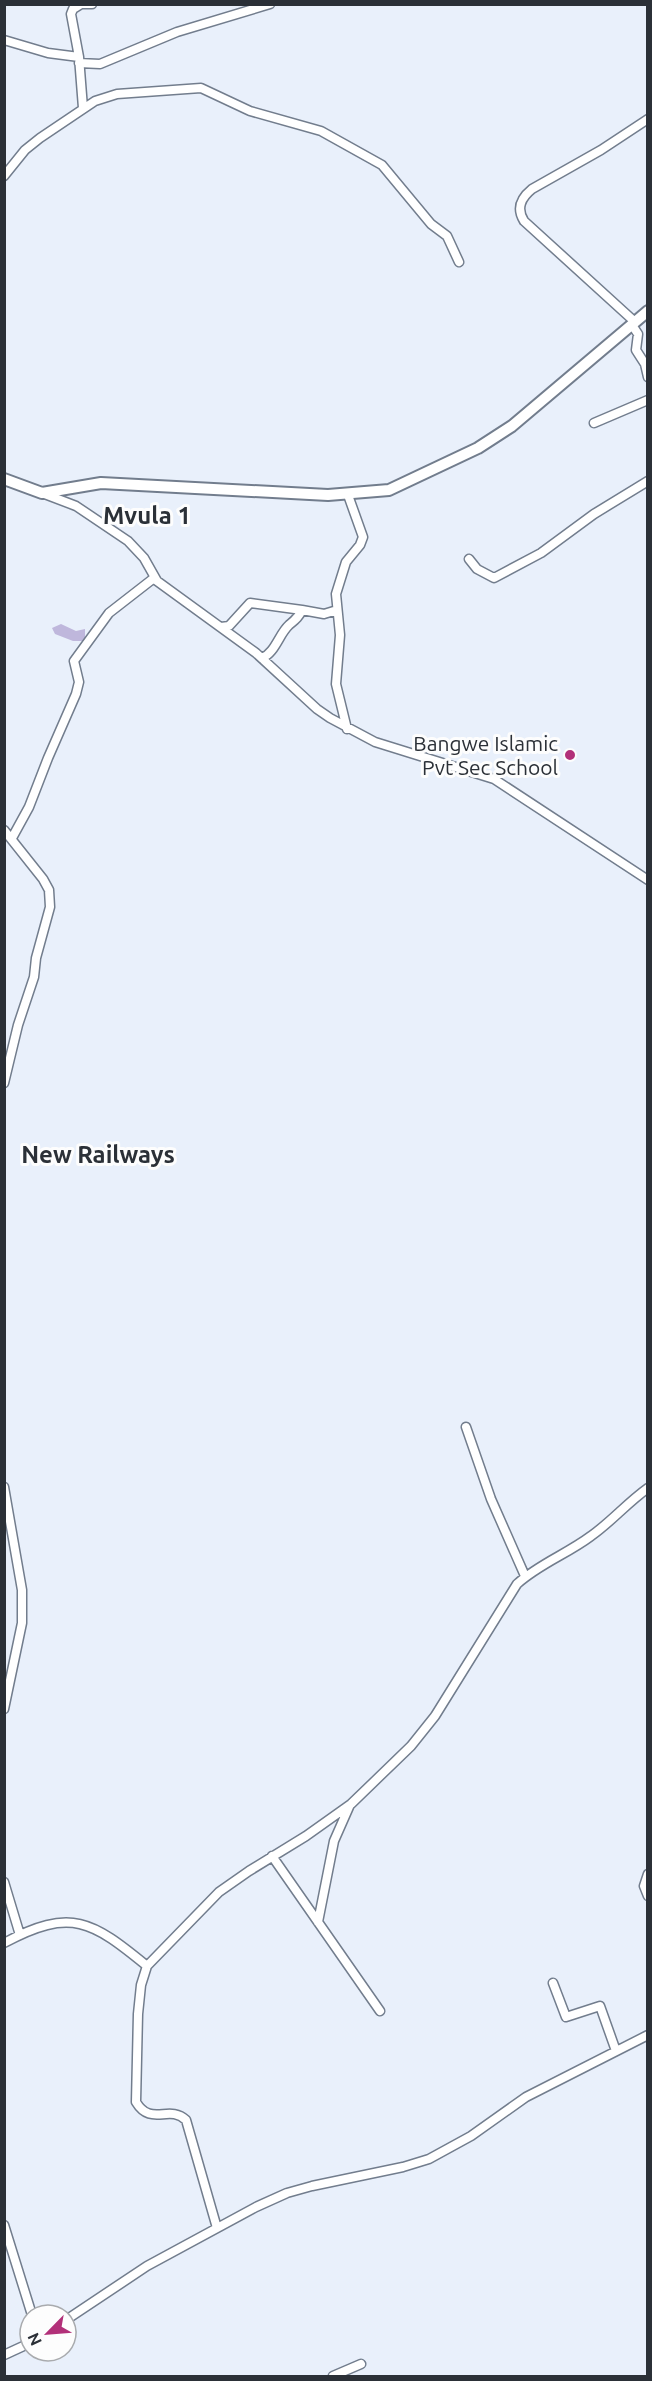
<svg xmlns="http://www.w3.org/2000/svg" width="652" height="2381" viewBox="0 0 652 2381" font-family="Ubuntu,sans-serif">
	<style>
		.forest { fill: #bfb7dc }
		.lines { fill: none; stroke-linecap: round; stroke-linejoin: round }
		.minor-casing { stroke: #727d8d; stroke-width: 11 }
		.tertiary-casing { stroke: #727d8d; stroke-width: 14 }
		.minor { stroke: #fff; stroke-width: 8 }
		.tertiary { stroke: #fff; stroke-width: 10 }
		.poi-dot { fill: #b23079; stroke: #fdfdfd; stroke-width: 2 }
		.labels { text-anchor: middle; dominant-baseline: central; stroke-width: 6; stroke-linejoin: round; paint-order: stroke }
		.poi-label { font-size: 21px; fill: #2b3037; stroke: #fdfdfd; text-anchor: end }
		.quarter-label { font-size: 24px; font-weight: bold; fill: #2b3037; stroke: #fdfdfd }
	</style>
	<rect width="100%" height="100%" fill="#e9f0fb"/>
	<path class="forest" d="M 61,624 L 76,631 L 85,629 L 85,641 L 73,641 L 55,634 L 52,628 Z"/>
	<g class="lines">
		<defs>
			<path id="minor" d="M 81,4 L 73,9 L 71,14 L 79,57 L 83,108
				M 83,4 L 92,4
				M 4,40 L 48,53 L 79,57
				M 79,63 L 100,64 L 177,32 L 270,4
				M 4,176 L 25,150 L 40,138 L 95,101 L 117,94 L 201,88 L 250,111 L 321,131 L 382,165 L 431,224 L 447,236 L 459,262
				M 635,322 L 524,221 C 516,208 521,198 532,189 L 601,150 L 648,119
				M 632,325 L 638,334 L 636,350 L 645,364 L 648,377
				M 594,423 L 648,400
				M 42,493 L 76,506 L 128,541 L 144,558 L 157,581 L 256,653 L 317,709 L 330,718 L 375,742 L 494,779 L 648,880
				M 469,559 L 477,569 L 494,578 L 541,553 L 594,514 L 648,481
				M 221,627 L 229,626 L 250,603 L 302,610
				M 262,658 C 275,653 279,634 289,625 C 295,620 299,617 302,610 L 324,614 L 337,610
				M 347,729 L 336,684 L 340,635 L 336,594 L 346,562 L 360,545 L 363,537 L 348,495
				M 4,830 L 43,879 L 49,890 L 50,907 L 36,958 L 34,977 L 18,1025 L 4,1083
				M 12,838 L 29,807 L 48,758 L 76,694 L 79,682 L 74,661 L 109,613 L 154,578
				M 466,1427 L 491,1499 L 525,1576
				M 4,1487 L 22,1590 L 22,1623 L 4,1709
				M 272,1856 L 380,2011
				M 648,1874 L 644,1886 L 648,1896
				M 4,1882 L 20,1935
				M 318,1922 L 334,1841 L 349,1807
				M 4,1943 C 71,1907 92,1921 147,1966
				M 553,1983 L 566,2017 L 600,2006 L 616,2051
				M 4,2225 L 32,2315
				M 217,2228 L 186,2120 C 169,2104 151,2127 136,2102 L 138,2014 L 141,1985 L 147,1966 L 219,1892 L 249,1871 L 306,1836 L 351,1804 L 411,1746 L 435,1716 L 517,1584 C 539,1564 567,1554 591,1536 C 611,1522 627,1503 648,1488
				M 66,2320 L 147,2266 L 256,2207 L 287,2193 L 312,2186 L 403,2167 L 429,2159 L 471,2136 L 526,2097 L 648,2035
				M 4,2355 L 30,2343
				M 333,2376 L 361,2364"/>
			<path id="tertiary" d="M 4,479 L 42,493 L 101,483 L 328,495 L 389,490 L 478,448 L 512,426 L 648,311"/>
		</defs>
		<use href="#minor" class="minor-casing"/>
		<use href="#tertiary" class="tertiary-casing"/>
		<use href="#minor" class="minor"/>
		<use href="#tertiary" class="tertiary"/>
	</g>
	<circle class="poi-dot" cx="570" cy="755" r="6"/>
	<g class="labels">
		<g class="poi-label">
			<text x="558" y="743">Bangwe Islamic<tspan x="558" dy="24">Pvt Sec School</tspan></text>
		</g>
		<g class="quarter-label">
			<text x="147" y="515">Mvula 1</text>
			<text x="98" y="1154">New Railways</text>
		</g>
	</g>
	<rect width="652" height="2381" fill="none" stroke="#2b3037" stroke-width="12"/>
	<g transform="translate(48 2333) rotate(245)"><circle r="28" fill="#fdfdfd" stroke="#a9abae" stroke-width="1.5"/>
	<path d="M0-4.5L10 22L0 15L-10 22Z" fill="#b23079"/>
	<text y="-9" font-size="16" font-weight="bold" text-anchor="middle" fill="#2b3037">N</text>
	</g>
</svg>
